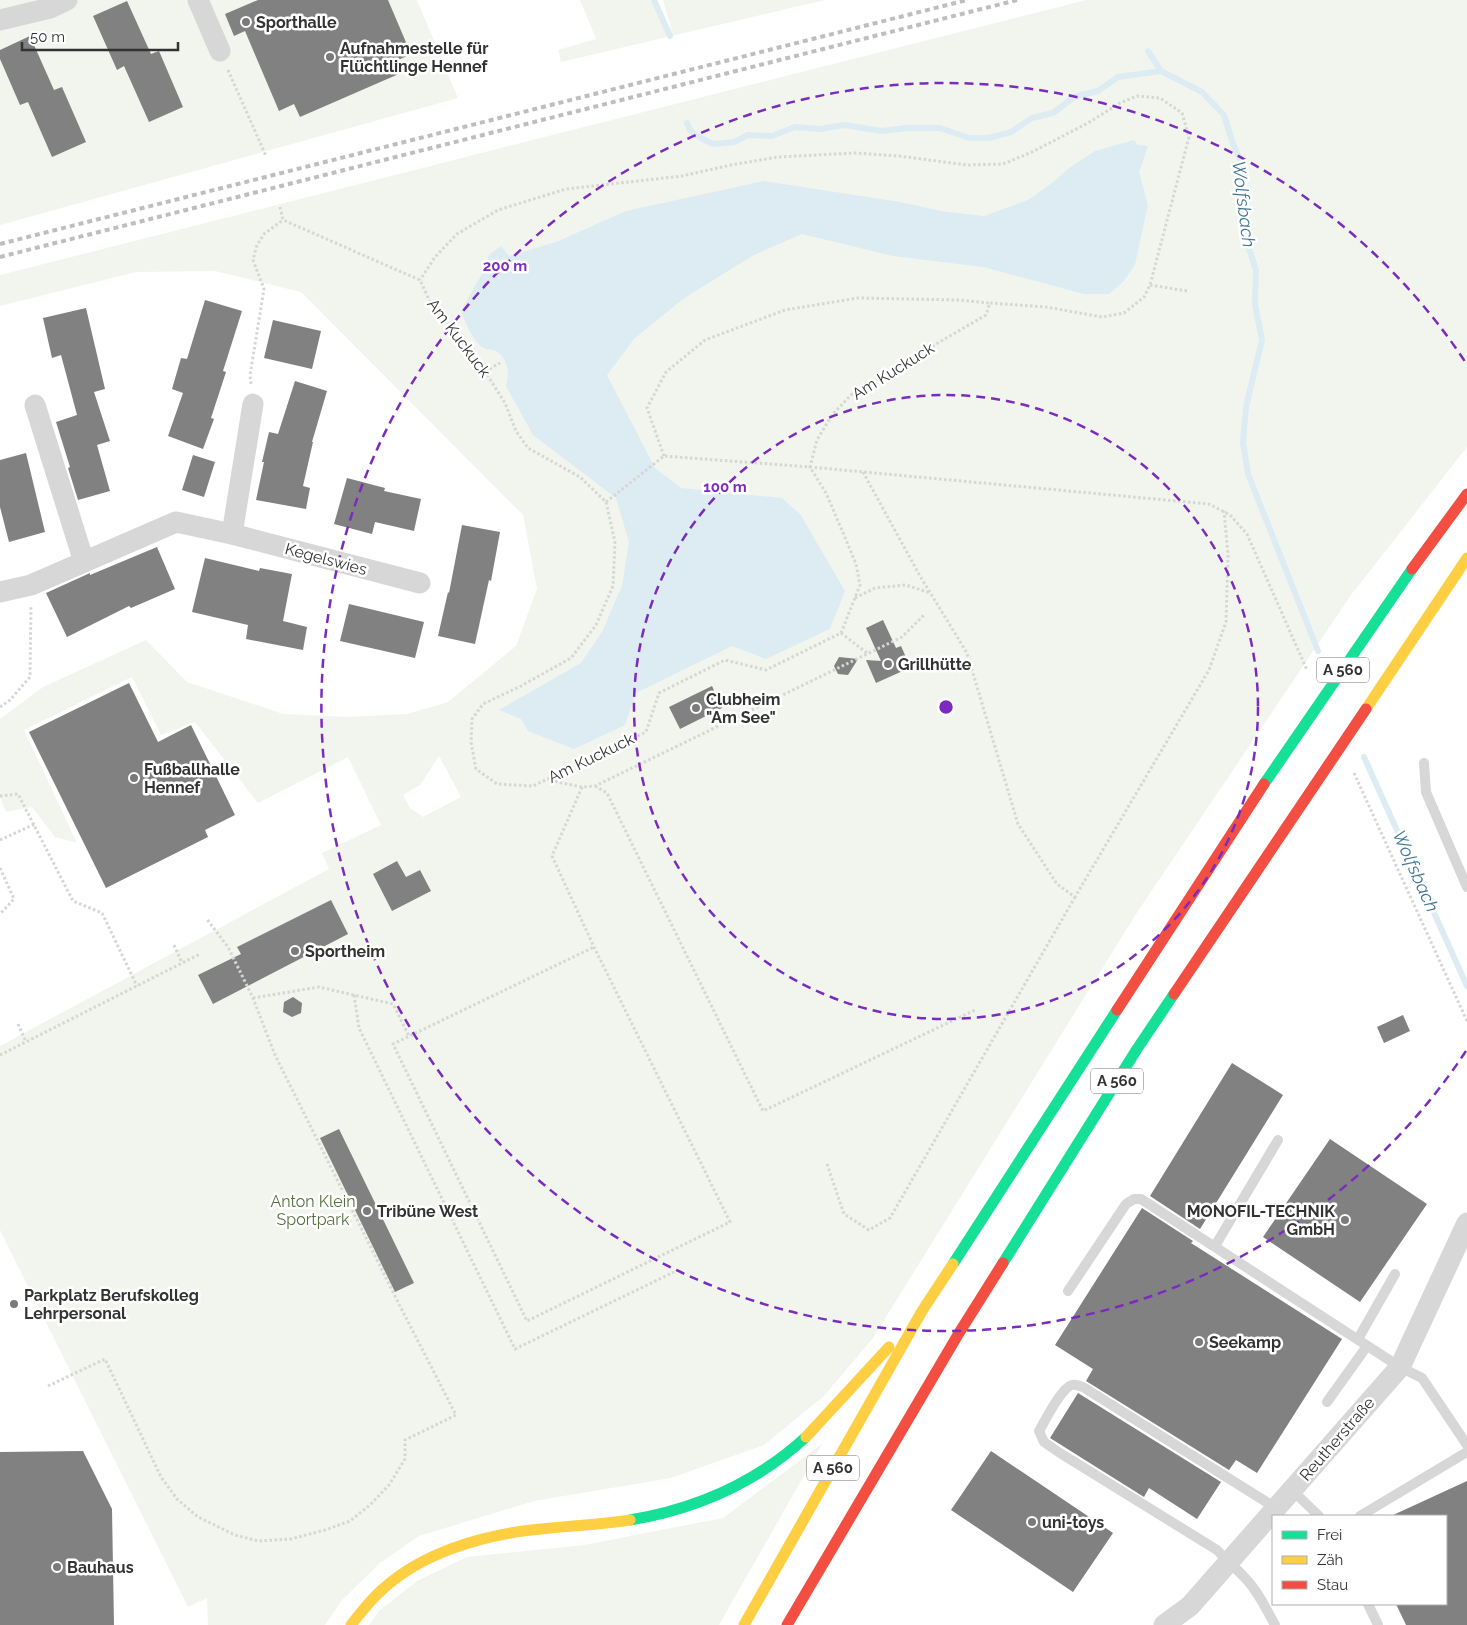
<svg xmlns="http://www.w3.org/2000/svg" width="1467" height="1625" viewBox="0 0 1467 1625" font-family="Raleway,sans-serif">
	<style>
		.green { fill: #f1f5ed; fill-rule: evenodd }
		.water { fill: #ddebf3 }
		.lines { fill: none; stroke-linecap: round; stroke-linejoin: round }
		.stream { stroke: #ddebf3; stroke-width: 6 }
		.building { fill: #818181 }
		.path { stroke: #d6d6d6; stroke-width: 3; stroke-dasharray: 2.5 2.5; stroke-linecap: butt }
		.lane { stroke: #d7d7d7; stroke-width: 10 }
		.street { stroke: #d7d7d7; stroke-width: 21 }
		.fast { stroke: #16e098; stroke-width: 11 }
		.slow { stroke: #ffcf43; stroke-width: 11 }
		.jam { stroke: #f24e42; stroke-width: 11 }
		.rail { stroke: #bebebe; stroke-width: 4; stroke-dasharray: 5 4; stroke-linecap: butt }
		.ring { fill: none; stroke: #7b2cbf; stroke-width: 2.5; stroke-dasharray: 9 6 }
		.poi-dot { fill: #7a7a7a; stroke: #fff; stroke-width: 2 }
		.labels { text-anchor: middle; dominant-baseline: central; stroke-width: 5; stroke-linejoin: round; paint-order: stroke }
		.shield { fill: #fff; stroke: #707070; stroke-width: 1 }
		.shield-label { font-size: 15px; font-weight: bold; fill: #333 }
		.poi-label { font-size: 16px; font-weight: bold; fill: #333; stroke: #fff; text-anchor: start }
		.street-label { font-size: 16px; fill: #333; stroke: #fff }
		.park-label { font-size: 16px; fill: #56703f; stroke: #fff }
		.water-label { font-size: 18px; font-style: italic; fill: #3f7597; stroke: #fff }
		.centre { fill: #7b2cbf; stroke: #fff; stroke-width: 2.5 }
		.ring-label { font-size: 15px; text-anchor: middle; font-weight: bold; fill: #7b2cbf; stroke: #fff; stroke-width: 5; stroke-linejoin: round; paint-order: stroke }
	</style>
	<rect width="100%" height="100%" fill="#fff"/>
	<path class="green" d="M 0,0 L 417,0 L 458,98 L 0,225 Z
		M 580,0 L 656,0 L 672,32 L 663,0 L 825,0 L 561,62 L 558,50 L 596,39 Z
		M 1086,0 L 1467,0 L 1467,447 L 1351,595 L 1136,914 L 873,1338 L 824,1396 L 764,1445 L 671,1478 L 534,1501 L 419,1536 L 380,1563 L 342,1600 L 325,1625 L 208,1625 L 207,1598 L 188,1607 L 0,1230 L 0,1046 L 329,869 L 322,853 L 381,825 L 348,757 L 258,803 L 195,722 L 161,735 L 132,677 L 24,730 L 77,843 L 55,837 L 32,807 L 6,812 L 0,797 L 0,719 L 43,687 L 146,640 L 187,682 L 283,714 L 347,717 L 407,714 L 448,702 L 516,646 L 537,589 L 523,515 L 301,292 L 215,271 L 136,272 L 0,306 L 0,275 ZM 439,756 L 461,797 L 423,817 L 410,808 L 403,795 L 420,785 Z
		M 822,1444 L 719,1625 L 369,1625 L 379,1611 L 417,1581 L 467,1557 L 584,1545 L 723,1518 Z"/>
	<path class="water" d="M 1134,140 L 1138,145 L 1148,146 L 1139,172 L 1148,205 L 1135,265 L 1123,282 L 1109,294 L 1084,294 L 983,267 L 893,256 L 802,234 L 752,256 L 683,299 L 634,339 L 607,375 L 655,468 L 681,488 L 782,498 L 800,514 L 845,591 L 830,629 L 766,659 L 732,646 L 636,693 L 625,725 L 574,749 L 528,731 L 521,719 L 499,710 L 581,663 L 602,632 L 622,586 L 629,542 L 616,498 L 533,435 L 506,386 C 510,373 508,358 496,351 C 492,349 487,350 484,348 C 473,343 465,321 461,311 L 484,270 L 489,255 L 501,246 L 509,256 L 556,242 L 626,211 L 764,181 L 900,202 L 941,211 L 984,216 L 1028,200 L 1052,183 L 1069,168 L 1095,151 Z"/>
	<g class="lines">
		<path class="stream" d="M 654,0 L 670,36
			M 1148,51 L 1161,71
			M 687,123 L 690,130 L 697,136 L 713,144 L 734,142 L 748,135 L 772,136 L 795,127 L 819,129 L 845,125 L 882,131 L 906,128 L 940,128 L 969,138 L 989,138 L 1011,132 L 1032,118 L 1053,113 L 1074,97 L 1098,91 L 1118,77 L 1161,71 L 1202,92 L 1224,115 L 1233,144 L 1243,166 L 1245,236 L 1256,270 L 1255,305 L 1262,340 L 1246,407 L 1243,443 L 1248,474 L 1318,651
			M 1364,757 L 1467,986"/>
	</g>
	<path class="building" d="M 258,0 L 388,0 L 411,54 L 396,61 L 401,73 L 300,117 L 294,104 L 279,111 L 245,31 L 234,36 L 225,14 Z
		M 127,1 L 151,54 L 159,51 L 183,107 L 149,122 L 124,66 L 117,70 L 93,16 Z
		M 30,36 L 54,90 L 62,87 L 86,142 L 52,157 L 28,102 L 20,105 L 0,59 L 0,50 Z
		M 205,300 L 242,311 L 223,371 L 226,372 L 211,418 L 214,419 L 203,449 L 168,436 L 183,393 L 172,389 L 181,358 L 187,359 Z
		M 86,308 L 105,389 L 94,392 L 110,441 L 97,445 L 110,491 L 78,500 L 68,468 L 70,467 L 56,422 L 77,415 L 61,355 L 52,358 L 43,318 Z
		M 273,320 L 321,331 L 312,369 L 264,358 Z
		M 295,381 L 327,391 L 312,442 L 313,442 L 303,486 L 310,488 L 306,509 L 256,500 L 264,462 L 262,462 L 269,432 L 278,434 Z
		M 26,453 L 45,532 L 9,542 L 0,507 L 0,460 Z
		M 193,455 L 215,462 L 204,497 L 182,490 Z
		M 347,478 L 385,488 L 384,491 L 421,499 L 414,531 L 375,522 L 372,534 L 334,524 Z
		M 462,525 L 500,532 L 491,581 L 489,580 L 475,644 L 438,636 L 448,592 L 449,593 Z
		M 157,547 L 175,589 L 131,608 L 129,606 L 67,637 L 46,593 L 90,573 L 90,575 Z
		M 205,558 L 259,571 L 260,568 L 292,574 L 283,621 L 307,627 L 303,650 L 246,639 L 248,625 L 192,612 Z
		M 349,604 L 424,622 L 415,658 L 340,641 Z
		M 883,620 L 896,648 L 901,646 L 909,664 L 916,665 L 876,683 L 866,660 L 881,661 L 866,628 Z
		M 839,657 L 858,659 L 848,675 L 838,674 L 834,666 Z
		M 129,683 L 158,742 L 191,725 L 235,815 L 205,830 L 208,837 L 106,888 L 29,732 Z
		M 712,686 L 722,708 L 680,729 L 669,707 Z
		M 397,861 L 406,877 L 420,870 L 431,891 L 392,911 L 373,874 Z
		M 331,900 L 348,934 L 213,1004 L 198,975 L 241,954 L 237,947 Z
		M 293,997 L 302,1003 L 301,1013 L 292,1017 L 283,1012 L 284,1002 Z
		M 1403,1015 L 1410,1031 L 1384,1043 L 1377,1027 Z
		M 1232,1063 L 1283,1095 L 1200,1229 L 1150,1196 Z
		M 339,1129 L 414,1283 L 395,1292 L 320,1138 Z
		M 1330,1139 L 1427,1204 L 1360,1302 L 1263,1237 Z
		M 1142,1208 L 1193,1241 L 1191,1243 L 1342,1339 L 1257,1473 L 1236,1460 L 1229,1470 L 1086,1381 L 1093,1369 L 1055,1345 Z
		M 1078,1393 L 1221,1482 L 1197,1519 L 1149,1488 L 1144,1497 L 1050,1438 Z
		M 83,1451 L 112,1509 L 114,1625 L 0,1625 L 0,1452 Z
		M 991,1451 L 1113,1533 L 1073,1592 L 951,1510 Z
		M 1467,1481 L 1467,1625 L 1406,1625 L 1396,1604 L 1446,1604 L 1446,1516 L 1391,1516 Z"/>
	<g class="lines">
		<path class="path" d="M 228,70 L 266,156
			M 280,207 L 283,220 L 420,280 L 431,304 L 473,352 L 505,403 L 516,431 L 528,448 L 580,477 L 606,502 L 615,542 L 613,586 L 596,625 L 571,658 L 521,686 L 483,704 L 472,719 L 471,742 L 476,769 L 497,784 L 533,786 L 646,732 L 659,693 L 725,660 L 766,670 L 841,633 L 860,585 L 856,564 L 844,535 L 826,493 L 810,467 L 817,440 L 832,415 L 851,395 L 893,369 L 986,315 L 990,303 L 1046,307 L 1102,317 L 1124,313 L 1144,297 L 1150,285 L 1189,137 L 1182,113 L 1160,98 L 1137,96 L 1120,103 L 1088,123 L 1032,152 L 1003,164 L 967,165 L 899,156 L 855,153 L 778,157 L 731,165 L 682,176 L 566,189 L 498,210 L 457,234 L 435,257 L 420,280
			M 1150,285 L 1187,291
			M 485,371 L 500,363
			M 251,384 L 250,375 L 264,289 L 253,260 L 257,245 L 264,234 L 283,220
			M 664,456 L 647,408 L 666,372 L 705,340 L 785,310 L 858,298 L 958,300 L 990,303
			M 863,472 L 920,576 L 967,653 L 1018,824 L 1057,884 L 1075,897 L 1209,670 L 1226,622 L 1228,555 L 1224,511
			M 606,502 L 664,456 L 810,467 L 1209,504 L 1230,515 L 1247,534 L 1307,670
			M 855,598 L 875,588 L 906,585 L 930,593
			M 841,633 L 867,653
			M 0,707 L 10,700 L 30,677 L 31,605
			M 1354,773 L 1467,1021
			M 553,776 L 557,782 L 582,787 L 595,786 L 902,637 L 925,614
			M 595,786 L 607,793 L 763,1111 L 975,1010
			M 582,787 L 552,856 L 594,947 L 730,1222 L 527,1321 L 393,1044 L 594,947
			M 0,796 L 18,794 L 73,901 L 102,913 L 137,986
			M 0,840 L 35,824
			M 0,868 L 14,899 L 0,914
			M 174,945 L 182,963
			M 354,995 L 359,1028 L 515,1349 L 674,1272
			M 253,998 L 319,987 L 393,1004 L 409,1036
			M 18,1024 L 26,1042
			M 0,1055 L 200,954
			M 827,1164 L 844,1214 L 869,1230 L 890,1218 L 1075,897
			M 48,1386 L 105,1359 L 161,1477 L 177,1499 L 198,1517 L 235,1535 L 258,1541 L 291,1539 L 325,1530 L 350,1521 L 370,1505 L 389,1485 L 405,1459 L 405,1440 L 456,1415 L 401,1308 L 275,1055 L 253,998 L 228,947 L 206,918"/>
		<path class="lane" d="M 1424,763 L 1426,792 L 1467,887
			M 1215,1246 L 1278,1140
			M 1068,1291 L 1126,1204 L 1134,1199 L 1141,1199 L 1400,1367 L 1422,1378 L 1467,1445
			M 1358,1339 L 1395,1274
			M 1327,1402 L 1367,1346
			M 1292,1490 L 1319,1516
			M 1360,1516 L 1467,1452
			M 1368,1604 L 1378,1625
			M 1275,1625 C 1266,1609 1258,1591 1245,1578 C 1236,1568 1226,1560 1217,1550 L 1060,1453 L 1044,1442 L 1039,1431 C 1045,1421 1061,1388 1072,1385 C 1076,1384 1079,1386 1083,1387 L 1276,1508"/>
		<path class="street" d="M 198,0 L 220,51
			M 0,20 L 50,8 L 67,0
			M 35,405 L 84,562
			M 232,534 L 253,404
			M 0,592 L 31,585 L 176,522 L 232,534 L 420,583
			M 1164,1625 L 1190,1606 L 1400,1367 L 1467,1223"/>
		<path class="fast" d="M 1264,784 L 1412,569
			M 1003,1263 L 1137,1049 L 1174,994
			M 953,1264 L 1117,1010
			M 630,1520 C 696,1509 756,1483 806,1437"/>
		<path class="slow" d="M 1366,709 L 1467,558
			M 806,1437 L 889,1347
			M 351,1625 C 361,1612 371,1599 384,1588 C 423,1553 480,1536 531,1530 C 564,1526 597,1525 630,1520
			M 744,1625 L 922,1311 L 953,1264"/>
		<path class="jam" d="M 1412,569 L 1467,494
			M 1174,994 L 1366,709
			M 1117,1010 L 1264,784
			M 787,1625 L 959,1333 L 1003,1263"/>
		<path class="rail" d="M 0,244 L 967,0
			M 0,257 L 1017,0"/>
	</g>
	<g class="ring">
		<circle cx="946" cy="707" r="312"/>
		<path d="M1466 1051A624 624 0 1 1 1466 363"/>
	</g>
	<g class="poi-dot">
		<circle cx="246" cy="22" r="5"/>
		<circle cx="330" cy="57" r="5"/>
		<circle cx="888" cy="664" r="5"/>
		<circle cx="696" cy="708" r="5"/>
		<circle cx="134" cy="778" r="5"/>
		<circle cx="295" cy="951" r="5"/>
		<circle cx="367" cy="1211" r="5"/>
		<circle cx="1345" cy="1220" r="5"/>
		<circle cx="14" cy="1304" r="5"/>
		<circle cx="1199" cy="1342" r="5"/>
		<circle cx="1032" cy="1522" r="5"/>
		<circle cx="57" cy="1567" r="5"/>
	</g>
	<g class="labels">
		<g class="shield">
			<rect x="1317" y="657.5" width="52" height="25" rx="4"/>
			<rect x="1091" y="1068.5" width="52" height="25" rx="4"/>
			<rect x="807" y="1455.5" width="52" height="25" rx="4"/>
		</g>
		<g class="shield-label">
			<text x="1343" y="670">A 560</text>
			<text x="1117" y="1081">A 560</text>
			<text x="833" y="1468">A 560</text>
		</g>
		<g class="poi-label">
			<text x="256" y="22">Sporthalle</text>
			<text x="340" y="48">Aufnahmestelle für<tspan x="340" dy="18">Flüchtlinge Hennef</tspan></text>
			<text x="898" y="664">Grillhütte</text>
			<text x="706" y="699">Clubheim<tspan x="706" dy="18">"Am See"</tspan></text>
			<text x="144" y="769">Fußballhalle<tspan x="144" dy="18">Hennef</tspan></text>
			<text x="305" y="951">Sportheim</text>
			<text x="377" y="1211">Tribüne West</text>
			<text x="1335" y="1211" text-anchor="end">MONOFIL-TECHNIK<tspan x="1335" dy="18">GmbH</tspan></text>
			<text x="24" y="1295">Parkplatz Berufskolleg<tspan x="24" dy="18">Lehrpersonal</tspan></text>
			<text x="1209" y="1342">Seekamp</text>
			<text x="1042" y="1522">uni-toys</text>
			<text x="67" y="1567">Bauhaus</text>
		</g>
		<g class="street-label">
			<text transform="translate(459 338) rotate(53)">Am Kuckuck</text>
			<text transform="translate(893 371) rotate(-32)">Am Kuckuck</text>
			<text transform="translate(326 559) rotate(15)">Kegelswies</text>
			<text transform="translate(591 758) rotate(-26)">Am Kuckuck</text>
			<text transform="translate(1337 1439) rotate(-49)">Reutherstraße</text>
		</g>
		<g class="park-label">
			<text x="313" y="1201">Anton Klein<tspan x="313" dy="18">Sportpark</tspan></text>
		</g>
		<g class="water-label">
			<text transform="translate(1244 204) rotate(83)">Wolfsbach</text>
			<text transform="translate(1416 871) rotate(66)">Wolfsbach</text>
		</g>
	</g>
	<circle cx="946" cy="707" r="8" class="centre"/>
	<g class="ring-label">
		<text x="505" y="271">200 m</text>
		<text x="725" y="492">100 m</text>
	</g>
	<rect x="1272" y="1515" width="175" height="90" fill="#ffffff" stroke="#adadad"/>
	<rect x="1282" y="1531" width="25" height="8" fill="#16e098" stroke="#adadad"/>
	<text x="1317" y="1540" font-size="15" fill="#333333">Frei</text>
	<rect x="1282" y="1556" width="25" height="8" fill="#ffcf43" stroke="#adadad"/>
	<text x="1317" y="1565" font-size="15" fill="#333333">Zäh</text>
	<rect x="1282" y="1581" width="25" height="8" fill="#f24e42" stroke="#adadad"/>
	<text x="1317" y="1590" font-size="15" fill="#333333">Stau</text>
	<path d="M22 42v8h156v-8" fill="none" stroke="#333333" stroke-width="2.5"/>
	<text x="30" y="42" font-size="15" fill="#333333" stroke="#ffffff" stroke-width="4" paint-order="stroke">50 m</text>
</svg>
